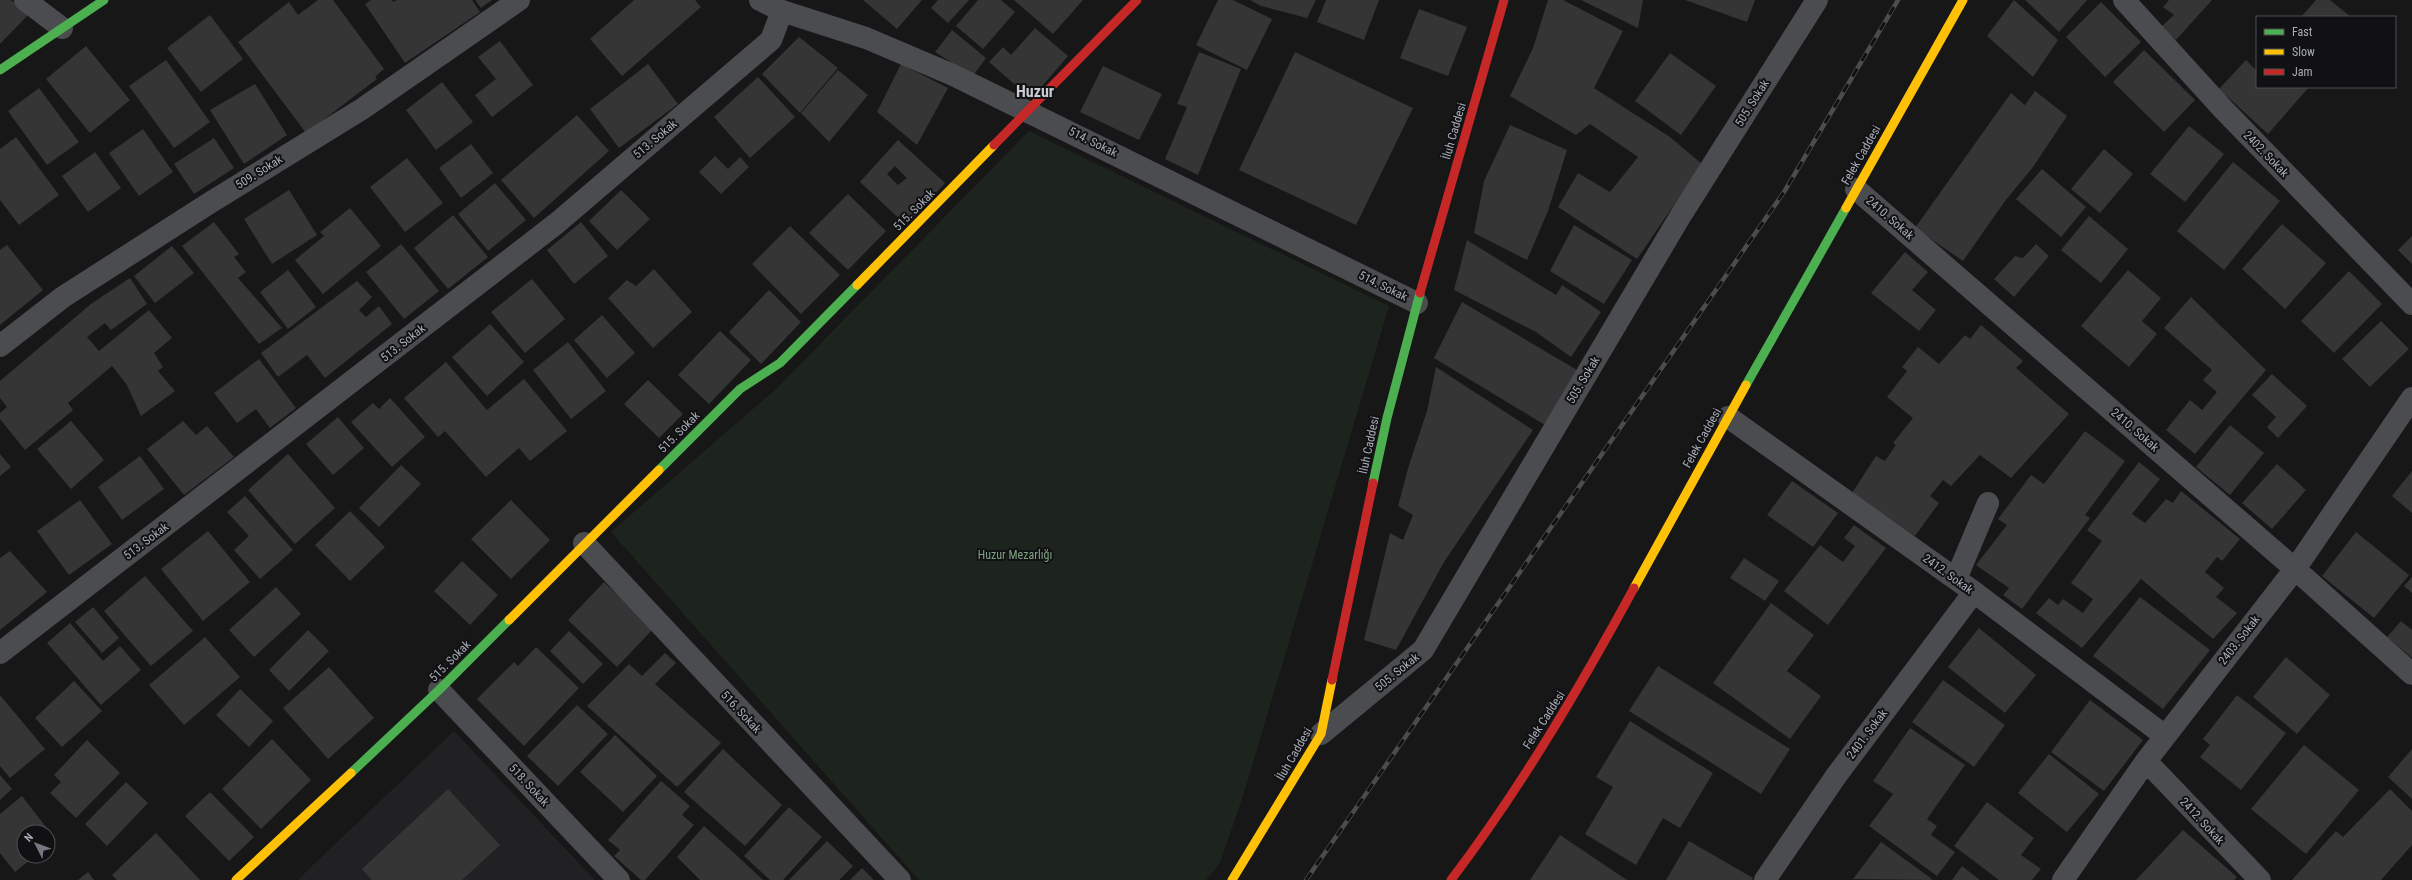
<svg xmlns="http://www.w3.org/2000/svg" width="2412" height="880" viewBox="0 0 2412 880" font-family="'Roboto Condensed',sans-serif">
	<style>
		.built { fill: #212123 }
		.green { fill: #1d241e }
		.building { fill: #353536; fill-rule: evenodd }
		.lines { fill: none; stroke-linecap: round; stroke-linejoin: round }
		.street { stroke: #4b4c50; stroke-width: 22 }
		.fast { stroke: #4caf50; stroke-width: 9 }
		.slow { stroke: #ffc107; stroke-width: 9 }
		.jam { stroke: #c62828; stroke-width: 9 }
		.rail-casing { stroke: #4b4c4f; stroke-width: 4.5 }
		.rail { stroke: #111113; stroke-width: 3; stroke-dasharray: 9; stroke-linecap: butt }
		.labels { text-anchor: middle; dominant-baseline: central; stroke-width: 4; stroke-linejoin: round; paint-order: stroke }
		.street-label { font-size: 12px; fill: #a8adb8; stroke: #111113 }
		.park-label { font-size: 12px; fill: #7fa381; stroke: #111113 }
		.district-label { font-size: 16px; font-weight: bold; fill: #c9ccd4; stroke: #111113 }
	</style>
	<rect width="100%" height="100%" fill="#171717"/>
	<path class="built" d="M 454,731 L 595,880 L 298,880 L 313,865 Z"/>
	<path class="green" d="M 1029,131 L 1389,306 L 1243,796 L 1220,863 L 1206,880 L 919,880 L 611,532 L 775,390 Z"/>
	<path class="building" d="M 0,0 L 11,0 L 30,13 L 0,44 Z
		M 318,0 L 333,0 L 384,69 L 375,77 L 377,79 L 306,133 L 238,42 L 289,2 L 298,15 Z
		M 371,0 L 392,0 L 393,2 L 397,0 L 472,0 L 480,12 L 405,63 L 365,4 Z
		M 475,0 L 492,0 L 481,8 Z
		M 634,0 L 695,0 L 701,7 L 622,76 L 590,39 Z
		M 863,0 L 922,0 L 897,29 Z
		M 938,0 L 969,0 L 948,23 L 931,8 Z
		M 978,0 L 1001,0 L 1015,12 L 983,49 L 956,26 Z
		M 1014,0 L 1083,0 L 1053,34 Z
		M 1218,0 L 1233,0 L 1272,19 L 1247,70 L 1196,45 Z
		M 1250,0 L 1316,0 L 1307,18 L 1261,6 Z
		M 1326,0 L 1379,0 L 1364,40 L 1317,22 Z
		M 1548,0 L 1563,0 L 1623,31 L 1594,88 L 1670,137 L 1702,164 L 1637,259 L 1558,207 L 1578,173 L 1610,192 L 1638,157 L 1590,124 L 1576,135 L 1510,96 L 1533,48 Z
		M 1581,0 L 1643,0 L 1638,28 Z
		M 1685,0 L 1755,0 L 1747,22 Z
		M 2014,0 L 2058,40 L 2033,77 L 1987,36 Z
		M 2025,0 L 2087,0 L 2059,32 Z
		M 2169,0 L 2212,0 L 2176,40 L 2161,27 L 2174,15 L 2163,7 Z
		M 2316,0 L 2330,0 L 2351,17 L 2301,17 Z
		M 2101,2 L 2141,42 L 2105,77 L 2066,37 Z
		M 1419,9 L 1467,27 L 1448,76 L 1400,58 Z
		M 210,15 L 243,59 L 201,92 L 167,48 Z
		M 1035,28 L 1068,56 L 1031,99 L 989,62 L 1003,47 L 1011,55 Z
		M 952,30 L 986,58 L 973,76 L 935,52 Z
		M 799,37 L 838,68 L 800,113 L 762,74 Z
		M 500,41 L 533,85 L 492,117 L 475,95 L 496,79 L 478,57 Z
		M 86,46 L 130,100 L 90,133 L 46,79 Z
		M 2144,50 L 2195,100 L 2164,132 L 2113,82 Z
		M 1199,52 L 1241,69 L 1198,175 L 1165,159 L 1187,107 L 1177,104 Z
		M 1295,52 L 1413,108 L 1356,225 L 1239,170 Z
		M 1670,53 L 1716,86 L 1681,135 L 1635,101 Z
		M 166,60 L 210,122 L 174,148 L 129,86 Z
		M 2246,60 L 2257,71 L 2257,87 L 2309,87 L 2268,134 L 2219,89 Z
		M 648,64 L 678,104 L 619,148 L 590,109 Z
		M 901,64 L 948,88 L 917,145 L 877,112 Z
		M 1103,66 L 1162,94 L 1139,140 L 1080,112 Z
		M 838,70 L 868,95 L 829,142 L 801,113 Z
		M 758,77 L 795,117 L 750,158 L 714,117 Z
		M 442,82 L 473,122 L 436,150 L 406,110 Z
		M 255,84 L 287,135 L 244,164 L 210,110 Z
		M 39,88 L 79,142 L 47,165 L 8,111 Z
		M 2035,91 L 2067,116 L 2033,167 L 2005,201 L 1963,261 L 1915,228 L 2011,93 L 2025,105 Z
		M 577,115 L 609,151 L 534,218 L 501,180 Z
		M 1510,125 L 1567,150 L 1548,211 L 1527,260 L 1474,233 L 1484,181 Z
		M 2189,126 L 2224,154 L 2185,202 L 2150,174 Z
		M 143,129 L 173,172 L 139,196 L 109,153 Z
		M 16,137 L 59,195 L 19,225 L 0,200 L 0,149 Z
		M 214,138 L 234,168 L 194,194 L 174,164 Z
		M 898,140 L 945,183 L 906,225 L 860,182 ZM 895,166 L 907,178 L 898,185 L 887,174 Z
		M 471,144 L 493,173 L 461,198 L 439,168 Z
		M 2104,149 L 2133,174 L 2100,213 L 2071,189 Z
		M 95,152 L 121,188 L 88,212 L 62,176 Z
		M 715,156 L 728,169 L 740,157 L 749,167 L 721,194 L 699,172 Z
		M 407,158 L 443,203 L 405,232 L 370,187 Z
		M 2233,162 L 2280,201 L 2224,270 L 2177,231 Z
		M 2042,169 L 2086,207 L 2061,237 L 2016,199 Z
		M 495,183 L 526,220 L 488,251 L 458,214 Z
		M 289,190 L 317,235 L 272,264 L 244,219 Z
		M 621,190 L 650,219 L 617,250 L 589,221 Z
		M 848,194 L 886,231 L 848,270 L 809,233 Z
		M 350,208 L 381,246 L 323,294 L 295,260 L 324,236 L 320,232 Z
		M 453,215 L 488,257 L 448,289 L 414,248 Z
		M 2089,216 L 2128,249 L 2101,283 L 2061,250 Z
		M 214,222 L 239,254 L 234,257 L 246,272 L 238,278 L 282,328 L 259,344 L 182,246 Z
		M 581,222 L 608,256 L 574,284 L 547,250 Z
		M 2282,224 L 2326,263 L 2285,309 L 2242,269 Z
		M 1574,225 L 1632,260 L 1604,304 L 1550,271 Z
		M 790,226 L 840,275 L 801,314 L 752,264 Z
		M 2412,236 L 2412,264 L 2398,250 Z
		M 1467,240 L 1556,295 L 1562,285 L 1601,312 L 1571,357 L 1536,332 L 1454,290 Z
		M 401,244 L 439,291 L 404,319 L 366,272 Z
		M 2036,244 L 2049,256 L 2014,297 L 1994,279 L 2015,256 L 2023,258 Z
		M 7,245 L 43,290 L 0,325 L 0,250 Z
		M 172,246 L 194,273 L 155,303 L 134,276 Z
		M 1905,252 L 1928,272 L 1912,290 L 1936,310 L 1919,331 L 1871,293 Z
		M 654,269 L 692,312 L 653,348 L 608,298 L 627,280 L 636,286 Z
		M 288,270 L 316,307 L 288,329 L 260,292 Z
		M 2128,270 L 2161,298 L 2142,321 L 2157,334 L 2129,367 L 2081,326 Z
		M 2349,271 L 2382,304 L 2334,353 L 2301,321 Z
		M 130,278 L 147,304 L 111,330 L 105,323 L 87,337 L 99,351 L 149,310 L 172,338 L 154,353 L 163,367 L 158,371 L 175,391 L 141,416 L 127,385 L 112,366 L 68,403 L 73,410 L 25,450 L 0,419 L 0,413 L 7,407 L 0,398 L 0,381 L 91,304 Z
		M 532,279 L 565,319 L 525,353 L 491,312 Z
		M 357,281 L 372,297 L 359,310 L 366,317 L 379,306 L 392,324 L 325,378 L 307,355 L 278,377 L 261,353 Z
		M 769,290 L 801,322 L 761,364 L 729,332 Z
		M 2191,297 L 2266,370 L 2195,454 L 2166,430 L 2190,400 L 2202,410 L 2217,392 L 2203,380 L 2212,370 L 2164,328 Z
		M 1462,302 L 1577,370 L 1545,425 L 1434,358 Z
		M 602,315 L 635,353 L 607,378 L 574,340 Z
		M 2381,321 L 2409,349 L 2370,387 L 2342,359 Z
		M 490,324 L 524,362 L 487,396 L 452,357 Z
		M 1981,325 L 2023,361 L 2016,368 L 2069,414 L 2011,478 L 1980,455 L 1951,486 L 1943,480 L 1930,496 L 1939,503 L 1915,536 L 1852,493 L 1876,456 L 1885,461 L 1896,445 L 1893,443 L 1913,418 L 1887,397 L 1907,371 L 1902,367 L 1918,347 L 1939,364 L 1965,335 L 1970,339 Z
		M 720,331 L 751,360 L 709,404 L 678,375 Z
		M 568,342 L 606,391 L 571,419 L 533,370 Z
		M 259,359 L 296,408 L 270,428 L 256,409 L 237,423 L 214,393 Z
		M 446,362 L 487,410 L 524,379 L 567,431 L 530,461 L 519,448 L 486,477 L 445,431 L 438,437 L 404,398 Z
		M 1436,367 L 1533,430 L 1444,562 L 1396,650 L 1364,640 L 1390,533 L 1403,540 L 1413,515 L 1398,506 L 1409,465 L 1427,411 Z
		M 2272,374 L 2307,406 L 2278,438 L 2267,427 L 2276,417 L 2252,395 Z
		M 648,380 L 683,414 L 659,438 L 624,404 Z
		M 390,398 L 425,437 L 392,467 L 351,422 L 373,403 L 379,409 Z
		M 338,417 L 364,448 L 333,475 L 306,444 Z
		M 71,421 L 104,460 L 71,489 L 37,449 Z
		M 183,421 L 196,435 L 207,426 L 234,457 L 184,495 L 147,449 Z
		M 2230,425 L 2264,453 L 2230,495 L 2196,467 Z
		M 2085,431 L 2125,461 L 2085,515 L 2090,518 L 2022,609 L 2003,595 L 2009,588 L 1976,565 L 2007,525 L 1998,519 L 2031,475 L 2044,484 Z
		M 0,454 L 11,467 L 0,476 Z
		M 288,454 L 335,508 L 295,544 L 248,490 Z
		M 140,456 L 164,489 L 122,520 L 98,487 Z
		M 2139,462 L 2160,479 L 2132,514 L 2145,523 L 2166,499 L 2173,503 L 2181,491 L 2240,539 L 2222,561 L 2217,557 L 2205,572 L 2224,588 L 2216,597 L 2237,613 L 2213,639 L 2141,579 L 2082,648 L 2036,613 L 2049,598 L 2058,605 L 2063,599 L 2083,613 L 2093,599 L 2071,583 L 2102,541 L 2087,530 Z
		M 2277,464 L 2306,490 L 2272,529 L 2242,503 Z
		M 401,465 L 421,484 L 379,527 L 359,508 Z
		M 2412,471 L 2412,513 L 2392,496 Z
		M 1792,481 L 1838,513 L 1813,547 L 1767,515 Z
		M 245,496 L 293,550 L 260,579 L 234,550 L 249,536 L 227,512 Z
		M 80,500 L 112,544 L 69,575 L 37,531 Z
		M 511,500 L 550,540 L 511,579 L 471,539 Z
		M 350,511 L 385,547 L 350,581 L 315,545 Z
		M 1854,525 L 1886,548 L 1828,625 L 1784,591 L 1820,545 L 1843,562 L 1855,546 L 1844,538 Z
		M 208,531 L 250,582 L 203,621 L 161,569 Z
		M 2356,532 L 2409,575 L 2374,618 L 2322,576 Z
		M 10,551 L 47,592 L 0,630 L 0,558 Z
		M 1744,558 L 1779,581 L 1765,601 L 1730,578 Z
		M 462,561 L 498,595 L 470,625 L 434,591 Z
		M 145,576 L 193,631 L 151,666 L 104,611 Z
		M 2412,577 L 2412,593 L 2404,586 Z
		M 604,582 L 653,629 L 617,667 L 568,620 Z
		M 276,587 L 301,614 L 254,657 L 229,630 Z
		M 2140,597 L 2210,650 L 2163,709 L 2093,656 Z
		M 1771,603 L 1814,635 L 1787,671 L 1821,696 L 1790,739 L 1713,683 Z
		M 93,607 L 119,638 L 102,653 L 75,622 Z
		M 2401,621 L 2412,630 L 2412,658 L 2387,637 Z
		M 70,623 L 103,661 L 120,646 L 141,670 L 101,705 L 47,643 Z
		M 1979,628 L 2036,675 L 2005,713 L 1948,667 Z
		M 308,630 L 329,651 L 289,691 L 269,670 Z
		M 569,631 L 603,664 L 583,684 L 550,651 Z
		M 205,637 L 240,677 L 184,725 L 149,685 Z
		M 536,647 L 579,688 L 524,746 L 477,699 L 514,662 L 518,666 Z
		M 665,653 L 676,663 L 655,684 L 721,743 L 677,787 L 587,706 L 629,664 L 642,676 Z
		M 2286,657 L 2330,695 L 2297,734 L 2253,697 Z
		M 1658,666 L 1790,749 L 1761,794 L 1629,711 Z
		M 329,667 L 374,718 L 328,759 L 283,708 Z
		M 1943,680 L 2005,725 L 1974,767 L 1912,722 Z
		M 74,681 L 102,711 L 62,747 L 35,718 Z
		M 240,689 L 273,721 L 249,747 L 216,715 Z
		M 0,695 L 45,749 L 10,778 L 0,766 Z
		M 2237,695 L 2286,733 L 2241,790 L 2200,757 L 2210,745 L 2203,739 Z
		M 2090,700 L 2143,740 L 2104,791 L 2051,752 Z
		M 577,705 L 608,734 L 558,786 L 527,756 Z
		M 1630,721 L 1713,773 L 1680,828 L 1663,818 L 1636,865 L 1585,834 L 1613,787 L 1596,777 Z
		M 1910,728 L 1965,765 L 1927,819 L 1937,826 L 1931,835 L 1955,852 L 1937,876 L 1869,826 L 1893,794 L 1873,781 Z
		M 615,735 L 657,776 L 623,812 L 580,772 Z
		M 272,739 L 311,780 L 261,829 L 222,789 Z
		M 87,740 L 120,773 L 76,818 L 50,793 L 61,782 L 54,775 Z
		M 2304,745 L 2359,790 L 2306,854 L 2251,809 Z
		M 723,749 L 782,805 L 745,846 L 684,792 Z
		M 2412,749 L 2412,799 L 2388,777 Z
		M 2049,754 L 2099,794 L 2067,832 L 2018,793 Z
		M 0,775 L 12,789 L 0,800 Z
		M 661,781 L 690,806 L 682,815 L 694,825 L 645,880 L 641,880 L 614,856 L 620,850 L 608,840 Z
		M 126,782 L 148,803 L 107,846 L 85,824 Z
		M 448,789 L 500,845 L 462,880 L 372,880 L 362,869 Z
		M 2390,789 L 2412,811 L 2412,845 L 2381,880 L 2292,880 L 2336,831 L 2343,837 Z
		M 210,792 L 254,837 L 229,861 L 185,816 Z
		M 22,796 L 56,840 L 48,846 L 48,832 L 24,832 L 24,856 L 35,856 L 15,872 L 0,853 L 0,814 Z
		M 1987,802 L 2034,838 L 2021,855 L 2041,869 L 2032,880 L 1999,880 L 1954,846 Z
		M 789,807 L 822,837 L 783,880 L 770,880 L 744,856 Z
		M 704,826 L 733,852 L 763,880 L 700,880 L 677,857 Z
		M 2183,830 L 2237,877 L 2234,880 L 2136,880 Z
		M 156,833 L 200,880 L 117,880 L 112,875 Z
		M 1560,835 L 1627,880 L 1530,880 Z
		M 827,841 L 853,866 L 839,880 L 789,880 Z
		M 1689,841 L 1753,878 L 1752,880 L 1666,880 Z
		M 1881,842 L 1932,879 L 1931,880 L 1853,879 Z
		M 1962,866 L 1980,880 L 1952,880 Z
		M 862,868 L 874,880 L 850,880 Z
		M 88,872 L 94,880 L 78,880 Z"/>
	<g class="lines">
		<path class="street" d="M 25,0 L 62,28
			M 760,0 L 782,11 L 866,38 L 953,75 L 1417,303
			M 2124,0 L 2223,109 L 2412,304
			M 1856,189 L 2295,569 L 2412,674
			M 0,346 L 63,297 L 208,204 L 362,109 L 519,0
			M 1728,417 L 1974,592 L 2165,736
			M 584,543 L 900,880
			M 1956,579 L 1988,503
			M 0,653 L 557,223 L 771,40 L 782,11
			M 439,690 L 619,880
			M 1321,734 L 1423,650 L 1681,215 L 1817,0
			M 2146,761 L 2260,880
			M 1765,880 L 1836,776 L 1974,592
			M 2063,880 L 2146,761 L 2295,569 L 2412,398"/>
		<path class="fast" d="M 0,70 L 104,0
			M 1746,385 L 1846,208
			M 659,470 L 740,389 L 780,363 L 857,285
			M 1373,483 L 1387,418 L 1420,293
			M 351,773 L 439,690 L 509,620"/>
		<path class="slow" d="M 1846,208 L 1963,0
			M 857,285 L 994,145
			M 1634,588 L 1746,385
			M 509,620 L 659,470
			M 236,880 L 351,773
			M 1232,880 L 1321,734 L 1332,680"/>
		<path class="jam" d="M 994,145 L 1137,0
			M 1420,293 L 1504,0
			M 1332,680 L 1373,483
			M 1451,880 C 1520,789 1579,689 1634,588"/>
		<defs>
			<path id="rail" d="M 1306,880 L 1784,192 L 1898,0"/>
		</defs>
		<use href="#rail" class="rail-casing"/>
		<use href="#rail" class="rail"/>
	</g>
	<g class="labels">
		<g class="street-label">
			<text transform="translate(1752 103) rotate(-58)">505. Sokak</text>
			<text transform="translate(1454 131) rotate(-74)">İluh Caddesi</text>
			<text transform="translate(655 139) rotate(-40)">513. Sokak</text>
			<text transform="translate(1093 142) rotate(26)">514. Sokak</text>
			<text transform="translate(2266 154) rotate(46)">2402. Sokak</text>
			<text transform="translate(1861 155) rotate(-60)">Felek Caddesi</text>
			<text transform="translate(259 172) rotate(-32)">509. Sokak</text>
			<text transform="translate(914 210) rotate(-45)">515. Sokak</text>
			<text transform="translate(1890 218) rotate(41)">2410. Sokak</text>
			<text transform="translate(1383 286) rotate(26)">514. Sokak</text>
			<text transform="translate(403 343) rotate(-38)">513. Sokak</text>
			<text transform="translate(1583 380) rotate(-59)">505. Sokak</text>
			<text transform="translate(2135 430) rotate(41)">2410. Sokak</text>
			<text transform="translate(679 432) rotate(-45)">515. Sokak</text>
			<text transform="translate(1702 438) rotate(-61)">Felek Caddesi</text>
			<text transform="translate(1369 445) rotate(-78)">İluh Caddesi</text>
			<text transform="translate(146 541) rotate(-37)">513. Sokak</text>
			<text transform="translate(1948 574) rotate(36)">2412. Sokak</text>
			<text transform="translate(2239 640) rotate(-52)">2403. Sokak</text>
			<text transform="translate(450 661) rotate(-45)">515. Sokak</text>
			<text transform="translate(1397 672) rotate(-39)">505. Sokak</text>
			<text transform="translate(741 712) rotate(47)">516. Sokak</text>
			<text transform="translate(1544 720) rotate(-57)">Felek Caddesi</text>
			<text transform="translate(1867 734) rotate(-53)">2401. Sokak</text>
			<text transform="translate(1294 754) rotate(-60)">İluh Caddesi</text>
			<text transform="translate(529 785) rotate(47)">518. Sokak</text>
			<text transform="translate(2202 821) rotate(47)">2412. Sokak</text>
		</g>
		<g class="park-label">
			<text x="1015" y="555">Huzur Mezarlığı</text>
		</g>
		<g class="district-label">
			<text x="1035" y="91">Huzur</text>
		</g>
	</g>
	<rect x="2256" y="16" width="140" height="72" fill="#111113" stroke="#4d4f55"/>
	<rect x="2264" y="29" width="20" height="6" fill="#4caf50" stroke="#4d4f55"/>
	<text x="2292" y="36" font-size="12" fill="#a8adb8">Fast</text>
	<rect x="2264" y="49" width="20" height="6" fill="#ffc107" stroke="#4d4f55"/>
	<text x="2292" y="56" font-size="12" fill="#a8adb8">Slow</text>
	<rect x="2264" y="69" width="20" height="6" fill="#c62828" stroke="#4d4f55"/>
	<text x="2292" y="76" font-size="12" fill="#a8adb8">Jam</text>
	<g transform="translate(36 844) rotate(312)"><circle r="19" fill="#111113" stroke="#4d4f55"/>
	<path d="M0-3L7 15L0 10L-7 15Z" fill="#757880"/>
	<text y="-6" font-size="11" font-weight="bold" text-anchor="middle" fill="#a8adb8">N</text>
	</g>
</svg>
